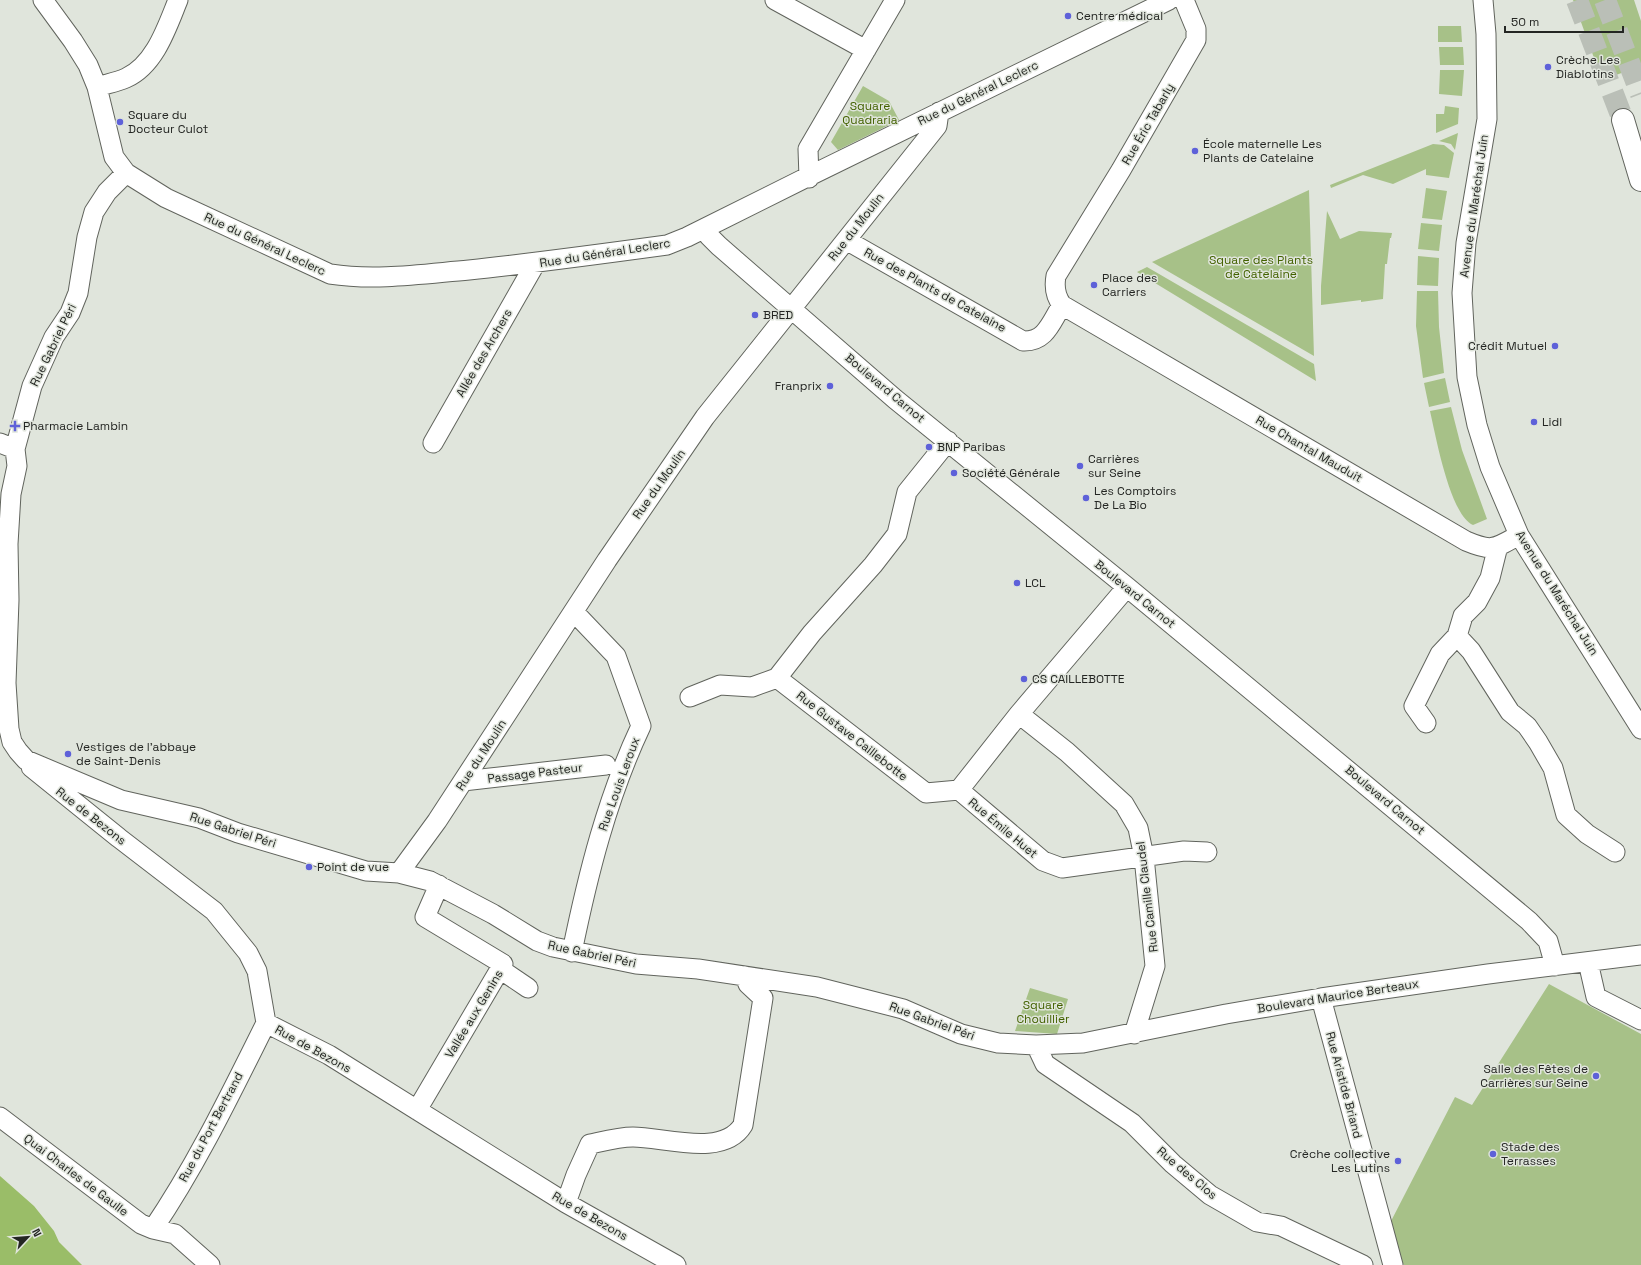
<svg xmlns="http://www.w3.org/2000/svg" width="1641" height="1265" viewBox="0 0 1641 1265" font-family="'Space Grotesk',sans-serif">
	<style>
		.green { fill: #a7c188 }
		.water { fill: #9abd68 }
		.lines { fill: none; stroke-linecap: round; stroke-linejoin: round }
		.highway-tunnel { stroke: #babfb7; stroke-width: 22; stroke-dasharray: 22 11; stroke-linecap: butt }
		.minor-casing { stroke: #61645d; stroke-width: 21 }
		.highway-casing { stroke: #61645d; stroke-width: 24 }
		.minor { stroke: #fff; stroke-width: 19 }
		.highway { stroke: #fff; stroke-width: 22 }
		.poi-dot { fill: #5e61d9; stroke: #e0e5dc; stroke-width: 1.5 }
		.labels { text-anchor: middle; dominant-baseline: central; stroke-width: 3; stroke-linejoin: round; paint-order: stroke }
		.poi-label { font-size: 12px; fill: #242623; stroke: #e0e5dc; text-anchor: start }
		.street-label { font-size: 12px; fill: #242623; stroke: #e0e5dc }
		.park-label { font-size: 12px; fill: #436200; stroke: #e0e5dc }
	</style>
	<rect width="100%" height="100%" fill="#e0e5dc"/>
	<path class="green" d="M 1573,0 L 1634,0 L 1641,21 L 1641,66 L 1602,80 Z
		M 1438,26 L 1461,26 L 1462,42 L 1438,42 Z
		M 1439,47 L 1463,47 L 1464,65 L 1440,65 Z
		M 1440,70 L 1464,70 L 1462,96 L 1439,94 Z
		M 863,86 L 889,101 L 899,120 L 838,150 L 831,142 Z
		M 1445,106 L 1459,108 L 1458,124 L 1436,133 L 1436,114 L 1444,114 Z
		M 1458,133 L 1455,150 L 1451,144 L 1439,141 Z
		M 1433,144 L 1444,145 L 1454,153 L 1449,178 L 1426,175 L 1426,169 L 1393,184 L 1363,175 L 1331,188 L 1330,185 Z
		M 1426,188 L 1447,191 L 1442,220 L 1422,218 Z
		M 1309,190 L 1314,356 L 1152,262 Z
		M 1327,211 L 1340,239 L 1359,231 L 1392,233 L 1391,238 L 1390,238 L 1387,264 L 1385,264 L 1383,299 L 1361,302 L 1361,300 L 1321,305 L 1321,286 Z
		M 1421,223 L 1442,225 L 1439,251 L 1418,249 Z
		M 1418,256 L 1439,258 L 1438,286 L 1417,285 Z
		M 1147,267 L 1314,364 L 1316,381 L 1137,272 Z
		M 1417,291 L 1438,291 L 1439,327 L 1444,373 L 1423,378 L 1416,326 Z
		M 1445,378 L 1450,402 L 1429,407 L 1424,383 Z
		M 1451,407 L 1462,450 L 1487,519 L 1473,525 C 1450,515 1436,437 1430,411 Z
		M 1549,984 L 1641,1034 L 1641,1265 L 1404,1265 L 1395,1251 L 1389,1225 L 1455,1097 L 1472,1105 Z
		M 1030,988 L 1068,999 L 1057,1034 L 1015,1031 Z"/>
	<path class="water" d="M 0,1176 L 34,1206 L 54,1231 L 59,1242 L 82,1265 L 0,1265 Z"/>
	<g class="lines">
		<path class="highway-tunnel" d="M 1577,0 L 1623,120
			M 1605,0 L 1641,94"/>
		<defs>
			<path id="minor" d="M 43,0 L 73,41 L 88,65 L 97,87 L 114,157 L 126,173 L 166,198 L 330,274 C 376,281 422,274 469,270 C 535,263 601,254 667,245 L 687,237 C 847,157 1007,78 1169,0
				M 775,0 L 866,50
				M 1184,0 L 1196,29 L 1196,40 L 1121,170 L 1056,276 C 1054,287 1055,296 1062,305 L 1466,541 C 1492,552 1494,549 1519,535
				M 1483,0 L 1486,34 L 1487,119 L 1466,243 L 1462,293 L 1467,377 L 1477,425 L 1490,467 L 1519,535 L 1641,729
				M 97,87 C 106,84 117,82 126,78 C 155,65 167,27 178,0
				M 126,173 L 107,192 L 94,212 L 87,237 L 78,293 L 70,313 L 54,337 L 32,386 L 15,449 L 17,466 L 11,494 L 8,544 L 9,600 L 6,683 L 9,729 L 12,742 L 18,751 L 26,760 L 121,800 L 199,818 L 238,833 L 366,871 L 399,873 L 430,881 L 493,914 L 537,941 L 553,947 L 636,964 L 698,969 L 817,987 L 903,1009 L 961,1034 L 998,1043 L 1036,1045 L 1083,1043 L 1226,1014 L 1321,998 L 1488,974 L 1641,955
				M 809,178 L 808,149 L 895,0
				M 705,228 L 709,236 L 719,246 L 895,399 L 1127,587 L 1529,921 L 1548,941 L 1555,966
				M 846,240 L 1023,341 C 1046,342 1051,322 1062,305
				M 948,441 L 907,492 L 897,534 L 873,565 L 812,633 L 777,678 L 926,793 L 959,790 L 1019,714 L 1127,587
				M 0,443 L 15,449
				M 433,443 L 535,264
				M 1457,636 L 1471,651 L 1510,712 L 1527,726 L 1538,742 L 1553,768 L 1566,815 L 1587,834 L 1615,852
				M 690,697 L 720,685 L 752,687 L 777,678
				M 1019,714 L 1067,752 L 1124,804 L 1138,828 L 1144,857 L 1155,966 L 1134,1034
				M 1426,723 L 1414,706 L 1440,654 L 1457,636 L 1463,616 L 1477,602 L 1490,578 L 1498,546
				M 31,767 L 119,838 L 214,911 L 248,953 L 257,971 L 266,1023
				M 463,781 L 606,765
				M 959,790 L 1043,861 L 1062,868 L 1184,851 L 1207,852
				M 399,873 L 437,821 L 607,560 L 705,417 L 937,126 L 939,112
				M 572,952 C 588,874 607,798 641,726 L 616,656 L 574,612
				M 1588,962 L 1596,997 L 1641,1020
				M 500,969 L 528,988
				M 1321,998 L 1393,1265
				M 266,1023 L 329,1055 L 566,1203 L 676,1265
				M 1036,1045 L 1045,1064 L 1132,1123 L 1173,1164 L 1210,1195 L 1257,1222 L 1281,1226 L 1363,1265
				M 417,1110 L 503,964 L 425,917 L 439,885
				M 0,1117 L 141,1224 L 153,1229 L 175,1234 L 210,1265
				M 566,1203 L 576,1175 L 590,1144 C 604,1141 619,1137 633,1137 C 664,1137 723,1158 743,1125 L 763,998 L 748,984 L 745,976
				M 153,1229 C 197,1164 231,1093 266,1023"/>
			<path id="highway" d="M 1623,120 L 1641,180"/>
		</defs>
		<use href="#minor" class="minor-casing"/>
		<use href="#highway" class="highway-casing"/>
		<use href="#minor" class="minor"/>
		<use href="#highway" class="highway"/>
	</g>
	<g class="poi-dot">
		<circle cx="1068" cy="16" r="4"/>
		<circle cx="1548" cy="67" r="4"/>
		<circle cx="120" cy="122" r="4"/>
		<circle cx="1195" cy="151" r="4"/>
		<circle cx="1094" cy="285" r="4"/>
		<circle cx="755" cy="315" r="4"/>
		<circle cx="1555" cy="346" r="4"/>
		<circle cx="830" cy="386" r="4"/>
		<circle cx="1534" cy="422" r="4"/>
		<path d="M13 420h4v4h4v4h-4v4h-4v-4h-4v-4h4z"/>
		<circle cx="929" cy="447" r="4"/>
		<circle cx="1080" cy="466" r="4"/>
		<circle cx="954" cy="473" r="4"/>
		<circle cx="1086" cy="498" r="4"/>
		<circle cx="1017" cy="583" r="4"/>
		<circle cx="1024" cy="679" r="4"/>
		<circle cx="68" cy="754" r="4"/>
		<circle cx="309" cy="867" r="4"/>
		<circle cx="1596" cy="1076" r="4"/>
		<circle cx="1493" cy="1154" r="4"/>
		<circle cx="1398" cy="1161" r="4"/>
	</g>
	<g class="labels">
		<g class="poi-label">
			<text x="1076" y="16">Centre médical</text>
			<text x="1556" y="60">Crèche Les<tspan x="1556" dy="14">Diablotins</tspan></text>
			<text x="128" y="115">Square du<tspan x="128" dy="14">Docteur Culot</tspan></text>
			<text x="1203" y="144">École maternelle Les<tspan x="1203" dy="14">Plants de Catelaine</tspan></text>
			<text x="1102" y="278">Place des<tspan x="1102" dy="14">Carriers</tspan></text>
			<text x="763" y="315">BRED</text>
			<text x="1547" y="346" text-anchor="end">Crédit Mutuel</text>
			<text x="822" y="386" text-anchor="end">Franprix</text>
			<text x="1542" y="422">Lidl</text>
			<text x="23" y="426">Pharmacie Lambin</text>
			<text x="937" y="447">BNP Paribas</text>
			<text x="1088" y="459">Carrières<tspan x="1088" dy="14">sur Seine</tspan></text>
			<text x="962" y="473">Société Générale</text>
			<text x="1094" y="491">Les Comptoirs<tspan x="1094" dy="14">De La Bio</tspan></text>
			<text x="1025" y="583">LCL</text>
			<text x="1032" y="679">CS CAILLEBOTTE</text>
			<text x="76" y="747">Vestiges de l'abbaye<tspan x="76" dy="14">de Saint-Denis</tspan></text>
			<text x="317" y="867">Point de vue</text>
			<text x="1588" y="1069" text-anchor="end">Salle des Fêtes de<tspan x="1588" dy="14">Carrières sur Seine</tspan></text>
			<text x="1501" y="1147">Stade des<tspan x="1501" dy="14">Terrasses</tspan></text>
			<text x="1390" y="1154" text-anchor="end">Crèche collective<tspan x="1390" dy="14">Les Lutins</tspan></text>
		</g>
		<g class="street-label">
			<text transform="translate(978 93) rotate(-26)">Rue du Général Leclerc</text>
			<text transform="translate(1148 124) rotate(-60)">Rue Éric Tabarly</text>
			<text transform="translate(1474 206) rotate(-82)">Avenue du Maréchal Juin</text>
			<text transform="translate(856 227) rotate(-52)">Rue du Moulin</text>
			<text transform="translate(265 244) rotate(25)">Rue du Général Leclerc</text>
			<text transform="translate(605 253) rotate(-9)">Rue du Général Leclerc</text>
			<text transform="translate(935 290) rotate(29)">Rue des Plants de Catelaine</text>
			<text transform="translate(53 345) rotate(-64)">Rue Gabriel Péri</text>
			<text transform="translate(484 353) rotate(-60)">Allée des Archers</text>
			<text transform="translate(885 388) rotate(40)">Boulevard Carnot</text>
			<text transform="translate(1309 449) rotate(30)">Rue Chantal Mauduit</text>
			<text transform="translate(659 484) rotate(-55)">Rue du Moulin</text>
			<text transform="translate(1557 593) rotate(58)">Avenue du Maréchal Juin</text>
			<text transform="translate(1135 594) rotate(39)">Boulevard Carnot</text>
			<text transform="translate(852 736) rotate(38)">Rue Gustave Caillebotte</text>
			<text transform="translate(481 755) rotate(-57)">Rue du Moulin</text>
			<text transform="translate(535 773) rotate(-7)">Passage Pasteur</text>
			<text transform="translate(619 784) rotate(-70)">Rue Louis Leroux</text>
			<text transform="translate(1385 800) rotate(40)">Boulevard Carnot</text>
			<text transform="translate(91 816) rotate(38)">Rue de Bezons</text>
			<text transform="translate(1003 828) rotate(40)">Rue Émile Huet</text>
			<text transform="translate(233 830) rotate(18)">Rue Gabriel Péri</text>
			<text transform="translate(1147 897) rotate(-97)">Rue Camille Claudel</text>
			<text transform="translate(592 954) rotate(12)">Rue Gabriel Péri</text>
			<text transform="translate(1338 996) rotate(-9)">Boulevard Maurice Berteaux</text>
			<text transform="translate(474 1014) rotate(-59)">Vallée aux Genins</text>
			<text transform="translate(932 1021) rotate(20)">Rue Gabriel Péri</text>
			<text transform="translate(313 1049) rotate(29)">Rue de Bezons</text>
			<text transform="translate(1344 1085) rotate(75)">Rue Aristide Briand</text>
			<text transform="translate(211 1127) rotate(-62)">Rue du Port Bertrand</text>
			<text transform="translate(1187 1173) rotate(40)">Rue des Clos</text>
			<text transform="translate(76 1175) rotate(37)">Quai Charles de Gaulle</text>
			<text transform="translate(590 1216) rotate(30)">Rue de Bezons</text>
		</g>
		<g class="park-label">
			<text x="870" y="106">Square<tspan x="870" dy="14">Quadraria</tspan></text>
			<text x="1261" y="260">Square des Plants<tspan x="1261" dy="14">de Catelaine</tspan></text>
			<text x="1043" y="1005">Square<tspan x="1043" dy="14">Chouillier</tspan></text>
		</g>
	</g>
	<g transform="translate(28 1237) rotate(64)" stroke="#e0e5dc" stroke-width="3" paint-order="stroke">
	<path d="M0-3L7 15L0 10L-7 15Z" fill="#242623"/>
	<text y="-6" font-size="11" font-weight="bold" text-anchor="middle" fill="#242623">N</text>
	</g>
	<path d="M1505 26v6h118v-6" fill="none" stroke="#242623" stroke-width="2"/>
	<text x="1511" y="26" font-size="12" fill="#242623" stroke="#e0e5dc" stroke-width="3" paint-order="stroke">50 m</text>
</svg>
